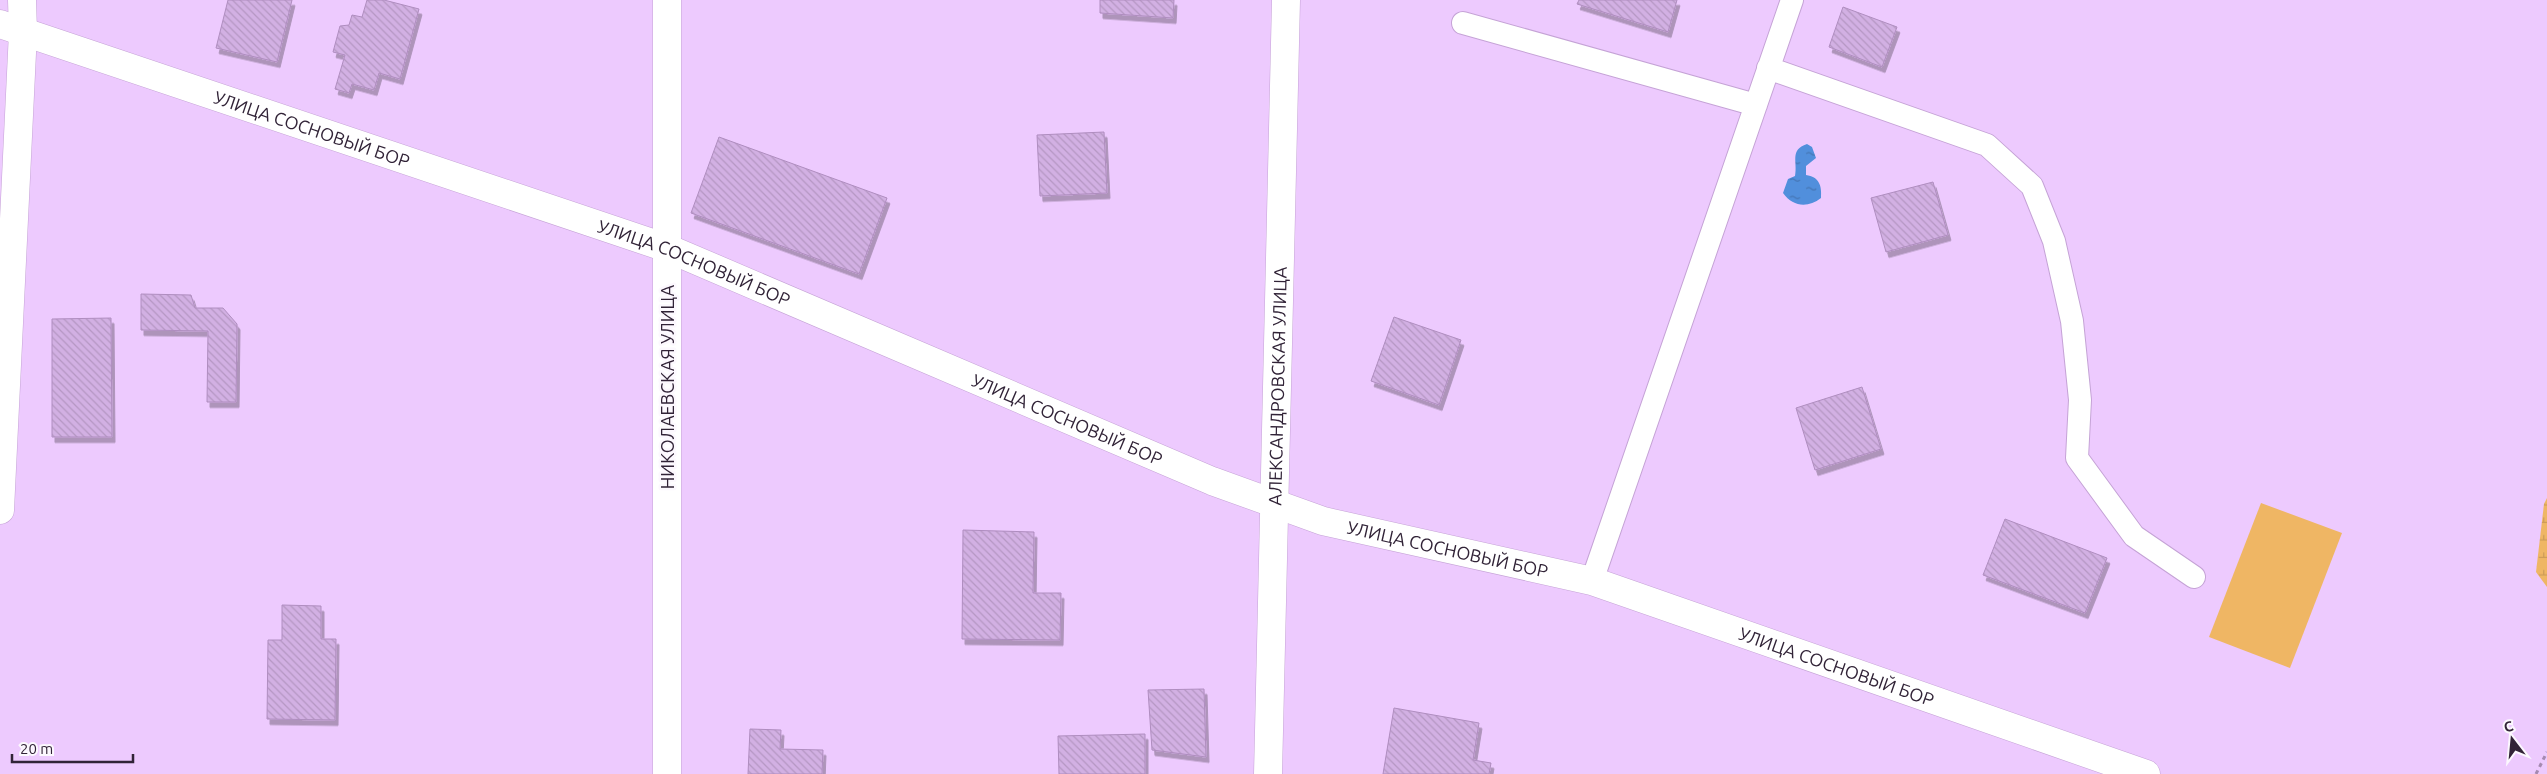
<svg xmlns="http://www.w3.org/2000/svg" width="2547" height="774" viewBox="0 0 2547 774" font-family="Ubuntu,sans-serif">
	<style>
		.wetland { fill: url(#wetland-marsh) }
		.pitch { fill: #efb664 }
		.water { fill: url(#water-ripples) }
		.building { fill: url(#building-back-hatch); stroke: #af8dbf; filter: url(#shadow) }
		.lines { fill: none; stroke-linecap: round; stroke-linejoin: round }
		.lane-casing { stroke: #c5a3d6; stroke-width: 24 }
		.street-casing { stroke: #c5a3d6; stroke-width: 29 }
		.path { stroke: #a58ab1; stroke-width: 3; stroke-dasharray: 4 4; stroke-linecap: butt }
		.lane { stroke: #fff; stroke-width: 22 }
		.street { stroke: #fff; stroke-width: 28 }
		.labels { text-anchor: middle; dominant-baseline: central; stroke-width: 5; stroke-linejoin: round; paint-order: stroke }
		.street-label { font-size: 18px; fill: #312337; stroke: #fcf8fe }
	</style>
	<defs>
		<pattern id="wetland-marsh" width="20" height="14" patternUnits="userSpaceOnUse" patternTransform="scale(1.25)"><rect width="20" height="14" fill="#efb664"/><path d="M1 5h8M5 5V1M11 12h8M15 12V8" fill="none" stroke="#cd9c57"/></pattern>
		<pattern id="water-ripples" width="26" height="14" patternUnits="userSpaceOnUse" patternTransform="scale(1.25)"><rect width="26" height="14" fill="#518fdc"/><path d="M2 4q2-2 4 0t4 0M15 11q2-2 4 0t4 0" fill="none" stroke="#4474b3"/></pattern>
		<pattern id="building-back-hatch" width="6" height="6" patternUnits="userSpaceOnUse" patternTransform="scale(1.25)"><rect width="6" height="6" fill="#d2b0e3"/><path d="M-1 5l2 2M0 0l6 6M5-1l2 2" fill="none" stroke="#b597c3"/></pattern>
		<filter id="shadow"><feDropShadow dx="3" dy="5.5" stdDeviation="0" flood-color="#0004"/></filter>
	</defs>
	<rect width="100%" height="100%" fill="#edcafe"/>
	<path class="wetland" d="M 2547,498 L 2547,587 L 2536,572 L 2544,504 Z"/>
	<path class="pitch" d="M 2261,503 L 2342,533 L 2290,668 L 2209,637 Z"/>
	<path class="water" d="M 1807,144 L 1812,147 L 1816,158 L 1806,166 L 1806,175 C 1819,177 1822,185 1821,198 C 1808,208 1793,207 1783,193 L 1788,179 L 1795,176 C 1798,162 1789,150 1807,144 Z"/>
	<path class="building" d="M 228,0 L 292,0 L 277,62 L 216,48 Z
		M 367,0 L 384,0 L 419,9 L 400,79 L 379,73 L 374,90 L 352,84 L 349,93 L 335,89 L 345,55 L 333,52 L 340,26 L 349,25 L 352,15 L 362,17 Z
		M 1100,0 L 1174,0 L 1173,18 L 1100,13 Z
		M 1579,0 L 1677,0 L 1668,32 L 1577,4 Z
		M 1843,7 L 1897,27 L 1882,67 L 1829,47 Z
		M 1104,132 L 1107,193 L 1040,196 L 1037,135 Z
		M 719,137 L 887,198 L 859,274 L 691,213 Z
		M 1933,182 L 1948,235 L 1886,252 L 1871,198 Z
		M 141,294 L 191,295 L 195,308 L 223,308 L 237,324 L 236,402 L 207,402 L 208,331 L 141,330 Z
		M 1394,317 L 1461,340 L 1439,405 L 1371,381 Z
		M 111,318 L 112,437 L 52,437 L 52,319 Z
		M 1862,387 L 1881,449 L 1815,470 L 1796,408 Z
		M 2005,519 L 2107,558 L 2085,613 L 1983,575 Z
		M 963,530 L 1034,532 L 1033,593 L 1061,593 L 1060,640 L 962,639 Z
		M 282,605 L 321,606 L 321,639 L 336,639 L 335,720 L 267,719 L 268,640 L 282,640 Z
		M 1204,689 L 1206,757 L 1152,750 L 1148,690 Z
		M 1394,708 L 1479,723 L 1473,760 L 1491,763 L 1489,774 L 1383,774 Z
		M 750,729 L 781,730 L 780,749 L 823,750 L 822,774 L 748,774 Z
		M 1145,734 L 1145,774 L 1059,774 L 1058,736 Z"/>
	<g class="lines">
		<defs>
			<path id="lane" d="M 1463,23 L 1756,105
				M 1768,68 L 1987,145 L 2032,186 L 2054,241 L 2072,321 L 2080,400 L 2077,458 L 2134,536 L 2194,577
				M 1592,581 L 1792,0"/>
			<g id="street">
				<path d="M 667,0 L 667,774"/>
				<path id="s1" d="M 0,24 L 667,248 L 1212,481 L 1323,521 L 1592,581 L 2146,774"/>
				<path d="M 0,510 L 23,32 L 22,0"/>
				<path id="s2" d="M 1268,774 L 1286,0"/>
			</g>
		</defs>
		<use href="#lane" class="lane-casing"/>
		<use href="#street" class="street-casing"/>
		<path class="path" d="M 2536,774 L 2547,752"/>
		<use href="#lane" class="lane"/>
		<use href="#street" class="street"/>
	</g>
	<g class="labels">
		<g class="street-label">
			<text stroke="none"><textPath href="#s1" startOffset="329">УЛИЦА СОСНОВЫЙ БОР</textPath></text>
			<text stroke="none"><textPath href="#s1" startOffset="734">УЛИЦА СОСНОВЫЙ БОР</textPath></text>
			<text transform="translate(667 387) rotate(-90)">НИКОЛАЕВСКАЯ УЛИЦА</text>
			<text stroke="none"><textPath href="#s2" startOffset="388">АЛЕКСАНДРОВСКАЯ УЛИЦА</textPath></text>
			<text stroke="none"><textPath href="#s1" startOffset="1139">УЛИЦА СОСНОВЫЙ БОР</textPath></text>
			<text stroke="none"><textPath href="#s1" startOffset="1542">УЛИЦА СОСНОВЫЙ БОР</textPath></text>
			<text stroke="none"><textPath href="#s1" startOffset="1949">УЛИЦА СОСНОВЫЙ БОР</textPath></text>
		</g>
	</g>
	<g transform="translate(2512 739) rotate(344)" stroke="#fcf8fe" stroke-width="4" paint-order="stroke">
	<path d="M0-4L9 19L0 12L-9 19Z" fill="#312337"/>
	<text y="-8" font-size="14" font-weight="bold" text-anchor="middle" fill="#312337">С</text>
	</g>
	<path d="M12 754v8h121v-8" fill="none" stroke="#312337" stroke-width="2.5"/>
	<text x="20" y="754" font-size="15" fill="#312337" stroke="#fcf8fe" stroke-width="4" paint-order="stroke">20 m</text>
</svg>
